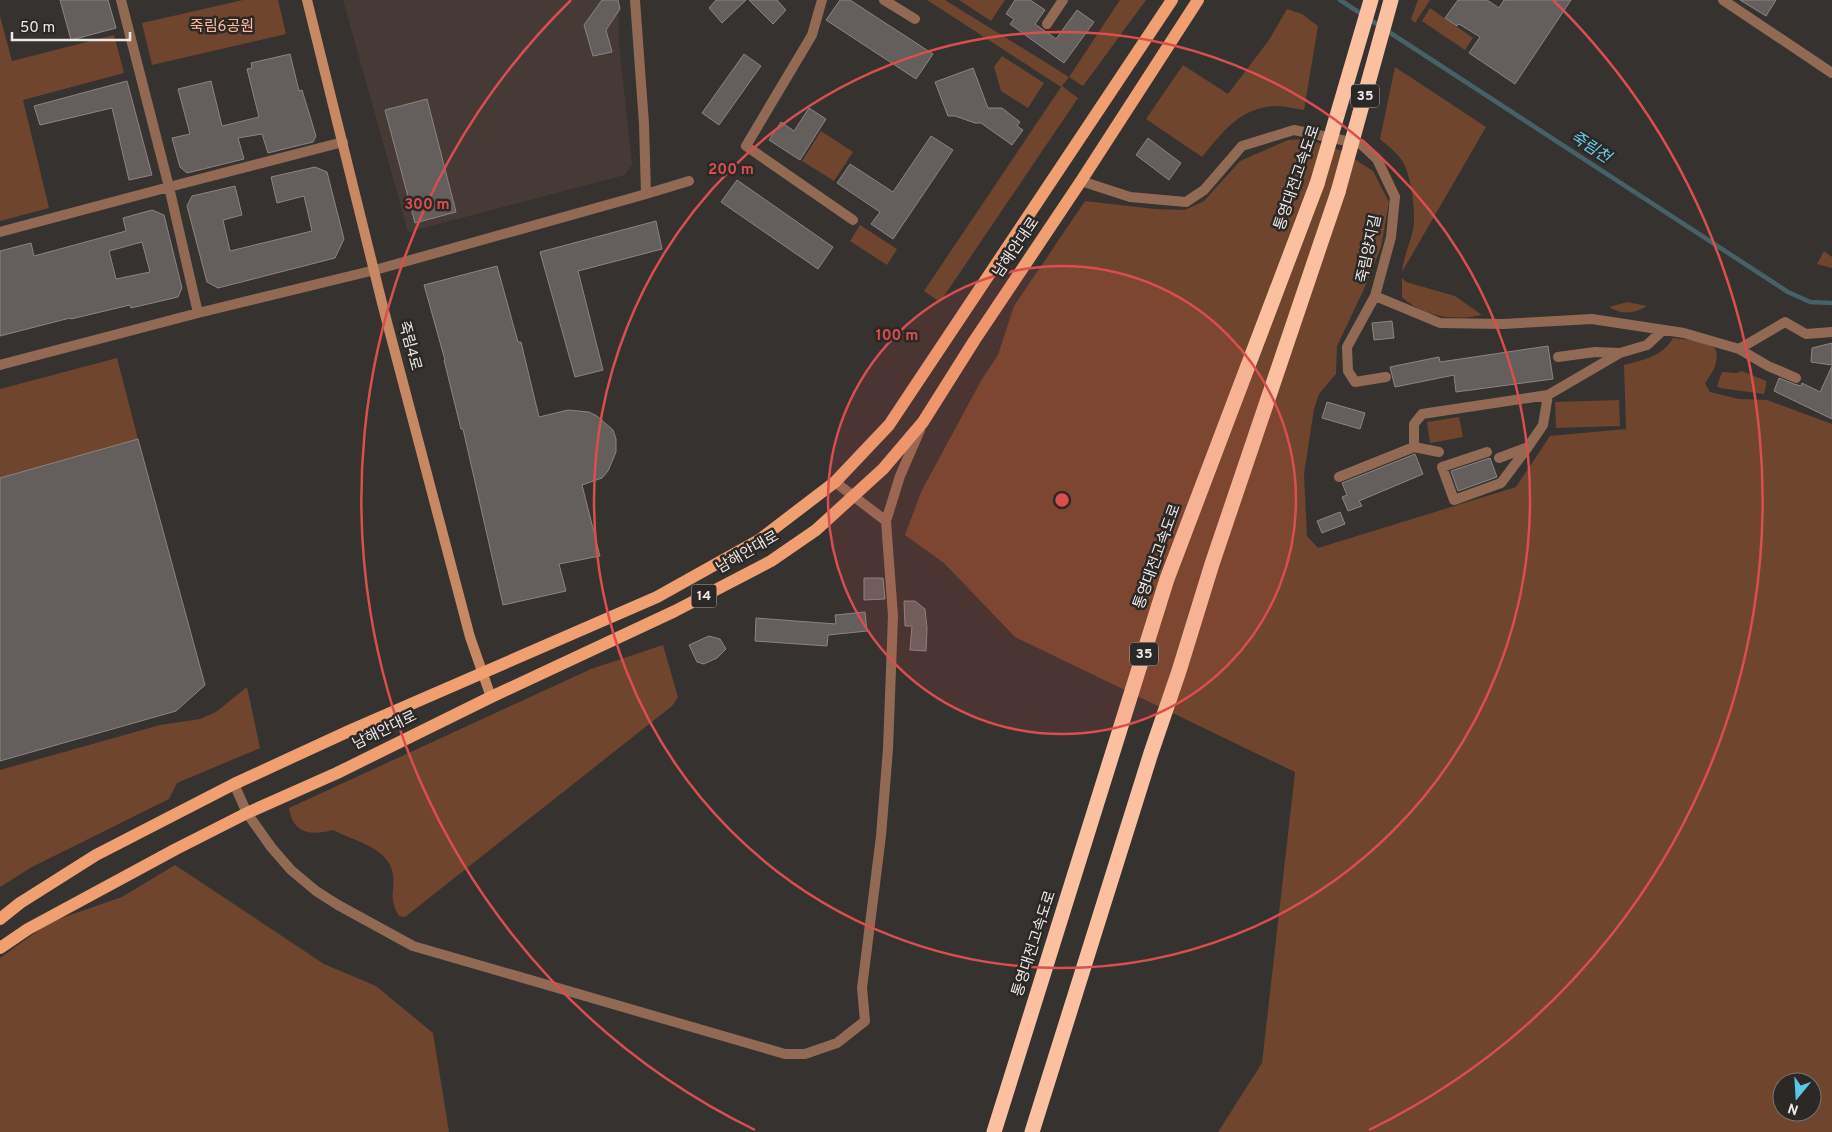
<svg xmlns="http://www.w3.org/2000/svg" width="1832" height="1132" viewBox="0 0 1832 1132" font-family="Overpass,'Noto Sans KR',sans-serif">
	<style>
		.built { fill: #453a35 }
		.green { fill: #6f452d; fill-rule: evenodd }
		.lines { fill: none; stroke-linecap: round; stroke-linejoin: round }
		.stream { stroke: #476168; stroke-width: 4.5 }
		.building { fill: #645f5d; stroke: #8a8582; fill-rule: evenodd }
		.street { stroke: #926a54; stroke-width: 10 }
		.secondary { stroke: #c78864; stroke-width: 10 }
		.primary { stroke: #f09f70; stroke-width: 12 }
		.highway { stroke: #fbc09f; stroke-width: 15 }
		.highway-bridge { stroke: #fbc09f; stroke-width: 15 }
		.ring { fill: none; stroke: #da4f4e; stroke-width: 2.5 }
		.labels { text-anchor: middle; dominant-baseline: central; stroke-width: 5; stroke-linejoin: round; paint-order: stroke }
		.shield { fill: #2c2826; stroke: #b2afae; stroke-width: 1 }
		.shield-label { font-size: 14px; font-weight: bold; fill: #ece9e8 }
		.park-label { font-size: 15px; fill: #fec09e; stroke: #2c2826 }
		.street-label { font-size: 15px; fill: #ece9e8; stroke: #2c2826 }
		.water-label { font-size: 16px; font-style: italic; fill: #65d0ed; stroke: #2c2826 }
		.centre { fill: #da4f4e; stroke: #2c2826; stroke-width: 2.5 }
		.ring-label { font-size: 15px; text-anchor: middle; font-weight: bold; fill: #da4f4e; stroke: #2c2826; stroke-width: 5; stroke-linejoin: round; paint-order: stroke }
	</style>
	<rect width="100%" height="100%" fill="#363230"/>
	<path class="built" d="M 343,0 L 618,0 L 619,44 L 632,164 L 625,175 L 408,232 Z"/>
	<path class="green" d="M 243,0 L 278,0 L 286,34 L 152,65 L 142,23 Z
		M 927,0 L 945,0 L 1069,77 L 1120,0 L 1146,0 L 1083,86 L 1069,77 L 1062,86 L 1078,98 L 940,302 L 924,291 L 1061,87 Z
		M 959,0 L 1005,0 L 991,21 Z
		M 1418,0 L 1430,0 L 1415,23 L 1411,19 Z
		M 1430,8 L 1473,38 L 1465,50 L 1422,21 Z
		M 1287,9 L 1302,14 L 1318,26 L 1304,110 C 1296,109 1286,106 1277,106 C 1240,107 1224,131 1202,157 L 1146,119 L 1183,65 L 1228,94 L 1269,40 Z
		M 0,16 L 12,61 L 114,35 L 124,73 L 23,100 L 49,208 L 0,221 Z
		M 1002,56 L 1044,83 L 1028,108 L 1001,91 L 994,67 Z
		M 1395,67 L 1486,127 L 1402,272 C 1403,258 1410,244 1413,230 C 1416,213 1412,180 1404,164 C 1399,154 1388,146 1380,139 Z
		M 821,131 L 853,152 L 834,181 L 802,161 Z
		M 1308,139 L 1342,151 L 1373,171 L 1389,202 L 1381,247 L 1364,289 L 1337,346 L 1336,374 L 1319,394 L 1314,409 L 1304,474 L 1307,536 L 1318,548 L 1516,487 L 1550,436 L 1626,429 L 1624,365 C 1643,360 1662,357 1673,338 L 1701,341 L 1715,348 C 1720,361 1713,372 1705,383 L 1710,392 L 1739,399 L 1767,400 L 1832,424 L 1832,1132 L 1218,1132 L 1262,1063 L 1295,772 L 1015,637 L 944,563 L 905,535 L 921,492 L 982,379 L 998,355 L 1014,306 L 1085,201 L 1155,209 L 1185,210 L 1204,201 L 1240,161 L 1288,140 ZM 1782,1082 L 1812,1082 L 1812,1112 L 1782,1112 Z
		M 860,225 L 897,249 L 887,265 L 850,241 Z
		M 1824,251 L 1832,257 L 1832,268 L 1817,264 Z
		M 1402,278 L 1406,282 L 1455,296 L 1482,315 C 1454,321 1423,317 1402,297 Z
		M 1627,302 L 1647,306 C 1635,314 1622,315 1609,307 Z
		M 117,358 L 138,439 L 0,478 L 0,389 Z
		M 1742,371 L 1766,381 L 1766,386 L 1764,394 L 1720,388 L 1717,386 L 1722,372 L 1737,373 Z
		M 1619,400 L 1620,426 L 1556,428 L 1555,402 Z
		M 1459,417 L 1463,437 L 1430,443 L 1427,422 Z
		M 663,645 L 678,697 L 672,706 L 405,917 L 399,916 C 388,897 395,893 393,875 C 390,848 354,841 333,830 C 311,836 293,834 289,808 L 591,669 Z
		M 247,687 L 260,748 L 177,783 L 169,799 L 32,867 L 0,887 L 0,770 L 160,725 L 200,719 L 216,712 Z
		M 175,865 L 324,964 L 376,986 L 433,1033 L 449,1132 L 0,1132 L 0,958 L 50,922 L 122,897 Z"/>
	<g class="lines">
		<path class="stream" d="M 1340,0 L 1363,15
			M 1369,19 L 1788,292 L 1810,302 L 1832,303"/>
	</g>
	<path class="building" d="M 60,0 L 108,0 L 116,28 L 71,40 Z
		M 602,0 L 618,0 L 620,9 L 606,30 L 612,52 L 593,56 L 584,25 Z
		M 716,0 L 746,0 L 722,23 L 709,8 Z
		M 749,0 L 777,0 L 786,10 L 773,24 Z
		M 840,0 L 850,0 L 933,54 L 916,79 L 826,20 Z
		M 1015,0 L 1030,0 L 1045,10 L 1035,24 L 1056,39 L 1077,10 L 1094,22 L 1064,63 L 1010,24 L 1014,19 L 1006,14 Z
		M 1458,0 L 1487,0 L 1499,8 L 1504,0 L 1571,0 L 1515,84 L 1469,53 L 1480,37 L 1459,24 L 1457,26 L 1445,18 Z
		M 1740,0 L 1776,0 L 1766,16 Z
		M 290,54 L 299,91 L 302,90 L 316,136 L 313,142 L 268,153 L 262,134 L 238,138 L 244,159 L 187,173 L 180,167 L 172,138 L 190,134 L 178,89 L 211,81 L 222,126 L 259,117 L 247,69 L 252,68 L 251,63 Z
		M 744,54 L 761,66 L 719,125 L 702,113 Z
		M 973,68 L 988,108 L 1002,108 L 1020,122 L 1017,126 L 1023,130 L 1012,145 L 981,123 L 975,123 L 955,116 L 948,116 L 935,82 Z
		M 127,81 L 152,175 L 129,180 L 112,108 L 40,125 L 34,106 Z
		M 427,99 L 456,212 L 415,223 L 385,110 Z
		M 809,108 L 826,119 L 800,160 L 769,140 L 781,122 L 794,131 Z
		M 931,136 L 953,150 L 893,239 L 871,224 L 880,212 L 837,183 L 850,164 L 893,192 Z
		M 1148,138 L 1181,163 L 1169,180 L 1136,155 Z
		M 315,167 L 327,172 L 344,239 L 335,258 L 218,288 L 207,282 L 187,206 L 192,196 L 235,186 L 242,215 L 223,220 L 230,251 L 312,231 L 304,196 L 277,203 L 271,177 Z
		M 737,180 L 833,247 L 818,269 L 721,202 Z
		M 152,210 L 164,215 L 182,288 L 178,297 L 131,308 L 130,305 L 71,319 L 70,318 L 0,336 L 0,251 L 31,243 L 34,256 L 126,231 L 123,218 ZM 142,242 L 150,272 L 116,279 L 109,251 Z
		M 656,221 L 662,249 L 578,271 L 603,370 L 575,377 L 540,252 Z
		M 497,266 L 518,342 L 521,342 L 539,417 L 568,410 L 589,412 L 597,416 L 613,430 L 616,439 L 616,452 L 608,471 L 602,478 L 582,485 L 600,556 L 559,564 L 566,591 L 503,605 L 463,429 L 461,429 L 444,360 L 445,360 L 424,285 Z
		M 1392,321 L 1394,338 L 1374,340 L 1372,323 Z
		M 1832,343 L 1832,365 L 1811,362 L 1812,348 Z
		M 1548,346 L 1553,379 L 1456,392 L 1454,375 L 1395,387 L 1390,367 L 1439,357 L 1440,362 Z
		M 1832,366 L 1832,419 L 1774,391 L 1779,378 L 1794,384 L 1801,386 L 1802,383 L 1820,392 Z
		M 1327,402 L 1365,413 L 1360,429 L 1322,418 Z
		M 138,439 L 205,685 L 176,711 L 0,761 L 0,478 Z
		M 1415,454 L 1423,474 L 1359,501 L 1362,506 L 1348,511 L 1342,497 L 1347,495 L 1342,483 Z
		M 1490,458 L 1497,477 L 1458,491 L 1451,471 Z
		M 1340,512 L 1345,524 L 1322,533 L 1317,521 Z
		M 864,578 L 883,578 L 885,599 L 864,600 Z
		M 904,601 L 915,601 L 925,609 L 927,628 L 926,651 L 910,650 L 912,626 L 905,626 Z
		M 865,612 L 867,631 L 828,635 L 827,646 L 755,641 L 756,618 L 836,624 L 835,615 Z
		M 709,636 L 720,639 L 726,649 L 717,658 L 704,664 L 697,662 L 689,645 Z"/>
	<g class="lines">
		<path class="street" d="M 822,0 L 812,35 L 746,146 L 853,220
			M 884,0 L 915,19
			M 1723,0 L 1832,73
			M 1047,24 L 1063,0
			M 1081,181 L 1130,197 L 1186,202 L 1204,190 L 1242,146 L 1294,130 L 1361,144 L 1377,159 L 1395,197 L 1391,237 L 1375,296 L 1440,323 L 1503,324 L 1592,319 L 1684,333 L 1739,349 L 1768,366 L 1796,378
			M 646,194 L 689,181
			M 0,232 L 169,187 L 121,0
			M 1375,296 L 1347,347 L 1348,371 L 1355,382 L 1386,377
			M 198,313 L 169,187 L 343,142
			M 1739,349 L 1785,322 L 1806,334 L 1832,332
			M 1558,357 L 1595,352 L 1620,353 L 1647,345 L 1663,330
			M 0,365 L 198,313 L 375,270 L 646,194 L 644,124 L 635,0
			M 1414,447 L 1439,452
			M 1487,452 L 1442,467 L 1454,500 L 1501,483 L 1528,447
			M 1499,458 L 1528,447 L 1543,425 L 1548,395
			M 1339,477 L 1414,447 L 1414,424 L 1422,414 L 1548,395 L 1620,353
			M 835,482 L 886,521
			M 234,784 L 247,813 L 271,847 L 291,870 L 316,891 L 338,905 L 413,946 L 785,1054 L 805,1054 L 837,1043 L 865,1021 L 862,988 L 881,836 L 888,749 L 893,616 L 886,521 L 900,476 L 920,430"/>
		<path class="secondary" d="M 307,0 L 382,303 L 470,637 L 491,697"/>
		<path class="primary" d="M 0,919 L 20,903 L 96,855 L 234,784 L 349,731 L 657,597 L 759,540 L 835,482 L 889,425 L 1172,0
			M 0,948 L 28,929 L 176,849 L 247,813 L 337,773 L 491,697 L 675,611 L 771,561 L 816,530 L 883,469 L 923,422 L 974,341 L 1081,181 L 1198,0"/>
		<path class="highway" d="M 994,1132 L 1167,579 L 1317,184
			M 1032,1132 L 1151,753 L 1179,671 L 1212,564 L 1338,192"/>
		<path class="highway-bridge" d="M 1317,184 L 1371,0
			M 1338,192 L 1391,0"/>
	</g>
	<circle cx="1062" cy="500" r="234" fill="#da4f4e" fill-opacity=".12"/>
	<g class="ring">
		<circle cx="1062" cy="500" r="234"/>
		<circle cx="1062" cy="500" r="468"/>
		<path d="M755 1130A701 701 0 0 1 571 0M1553 0A701 701 0 0 1 1369 1130"/>
	</g>
	<g class="labels">
		<g class="shield">
			<rect x="1351" y="84.5" width="28" height="23" rx="4"/>
			<rect x="691.5" y="584.5" width="25" height="23" rx="4"/>
			<rect x="1130" y="642.5" width="28" height="23" rx="4"/>
		</g>
		<g class="shield-label">
			<text x="1365" y="96">35</text>
			<text x="704" y="596">14</text>
			<text x="1144" y="654">35</text>
		</g>
		<g class="park-label">
			<text x="222" y="27">죽림6공원</text>
		</g>
		<g class="street-label">
			<text transform="translate(1298 178) rotate(-71)">통영대전고속도로</text>
			<text transform="translate(1017 248) rotate(-56)">남해안대로</text>
			<text transform="translate(1370 249) rotate(-78)">죽림양지길</text>
			<text transform="translate(409 346) rotate(75)">죽림4로</text>
			<text transform="translate(748 553) rotate(-30)">남해안대로</text>
			<text transform="translate(1158 557) rotate(-70)">통영대전고속도로</text>
			<text transform="translate(385 731) rotate(-26)">남해안대로</text>
			<text transform="translate(1035 944) rotate(-72)">통영대전고속도로</text>
		</g>
		<g class="water-label">
			<text transform="translate(1590 148) rotate(33)">죽림천</text>
		</g>
	</g>
	<circle cx="1062" cy="500" r="8" class="centre"/>
	<g class="ring-label">
		<text x="731" y="174">200 m</text>
		<text x="427" y="209">300 m</text>
		<text x="897" y="340">100 m</text>
	</g>
	<g transform="translate(1797 1097) rotate(198)"><circle r="24" fill="#2c2826" stroke="#797574"/>
	<path d="M0-4L9 19L0 12L-9 19Z" fill="#5ac8e5"/>
	<text y="-8" font-size="14" font-weight="bold" text-anchor="middle" fill="#ece9e8">N</text>
	</g>
	<path d="M12 32v8h118v-8" fill="none" stroke="#ece9e8" stroke-width="2.5"/>
	<text x="20" y="32" font-size="15" fill="#ece9e8" stroke="#2c2826" stroke-width="4" paint-order="stroke">50 m</text>
</svg>
